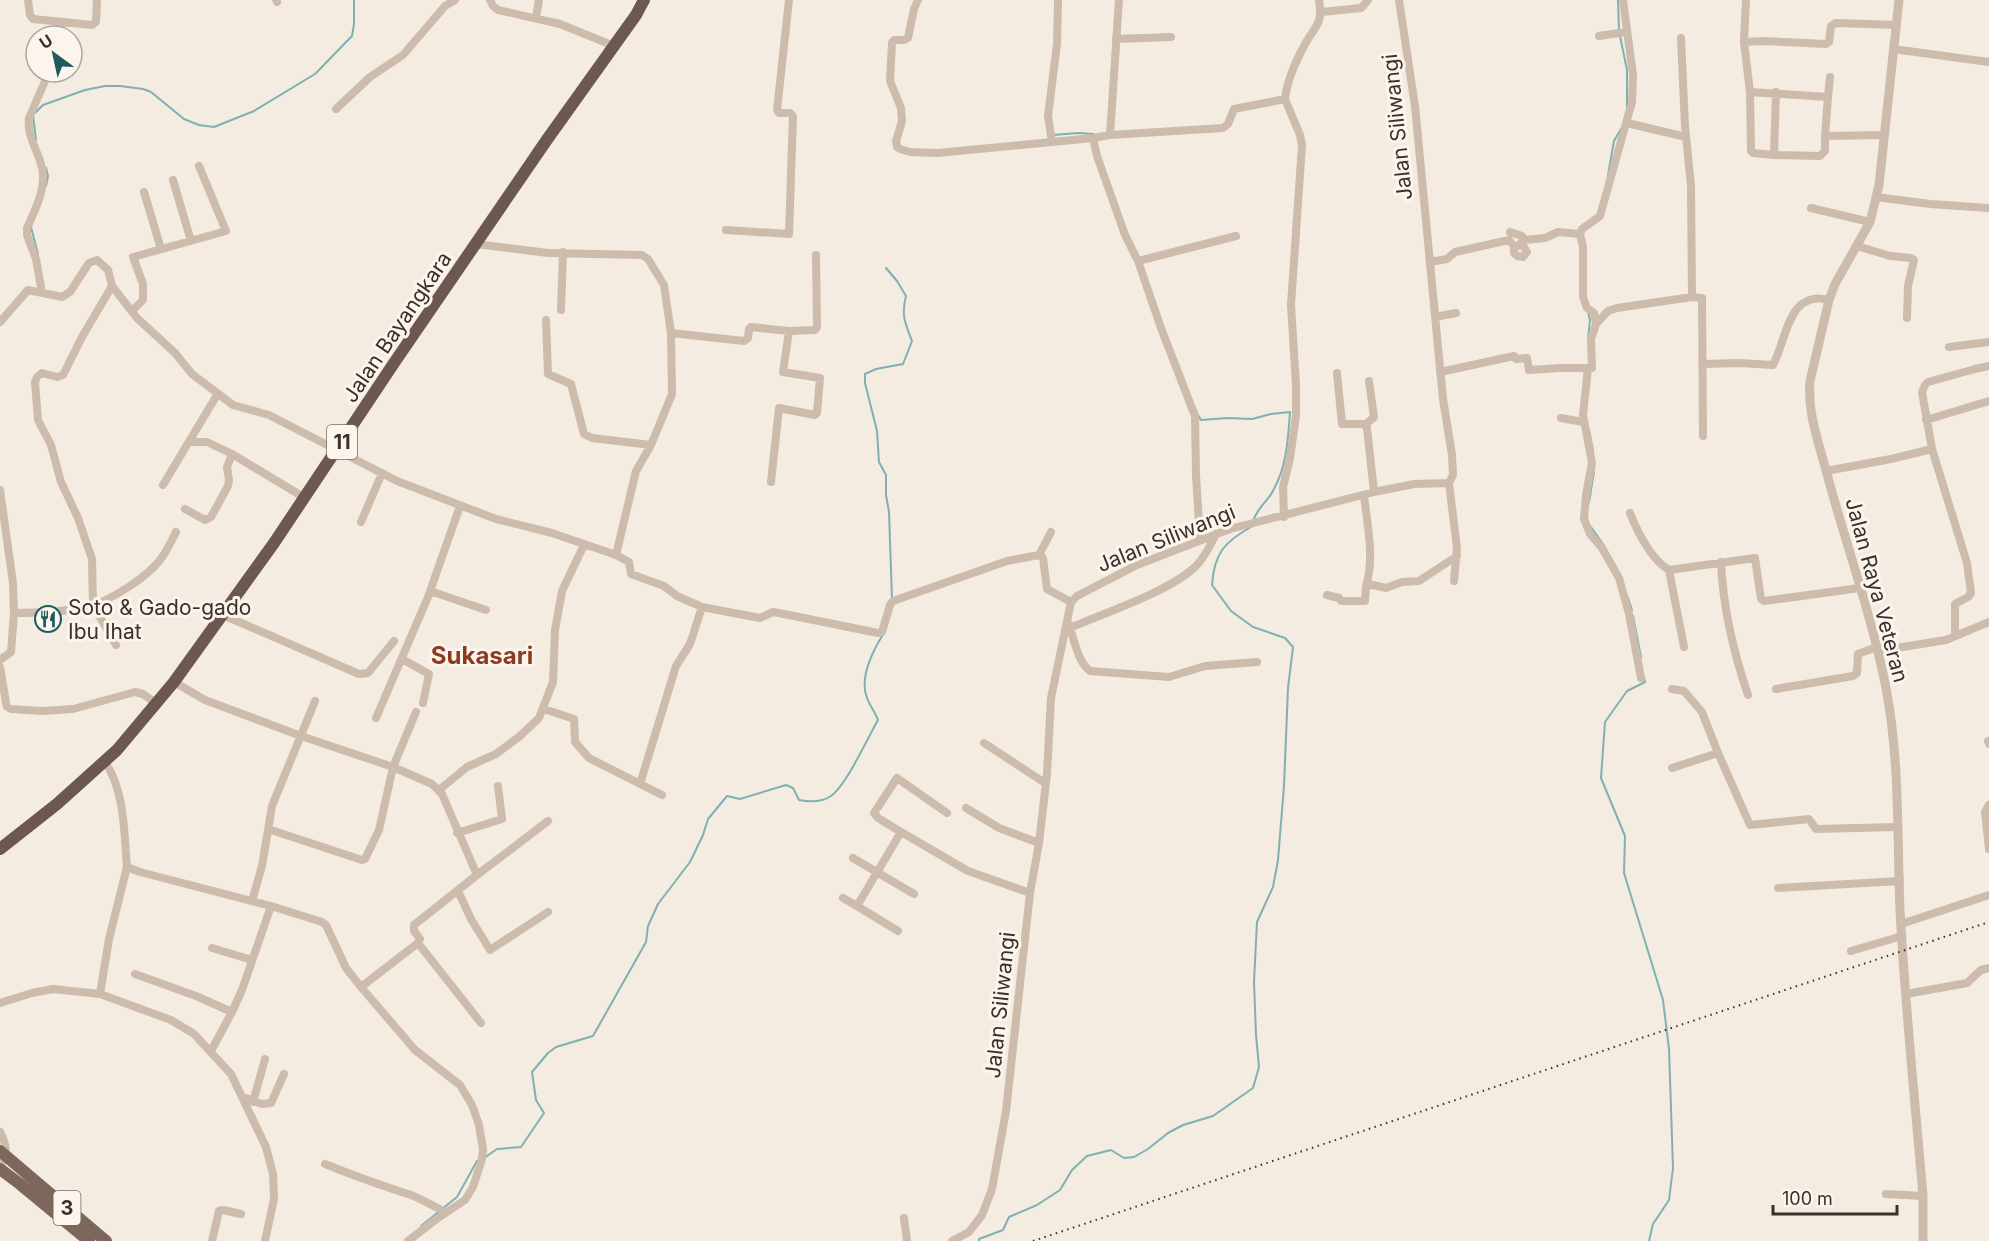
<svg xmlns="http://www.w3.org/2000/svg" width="1989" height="1241" viewBox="0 0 1989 1241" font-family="Inter,sans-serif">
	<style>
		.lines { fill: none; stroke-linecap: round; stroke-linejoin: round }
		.stream { stroke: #7fb0b2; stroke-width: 2 }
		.minor { stroke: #cdbbac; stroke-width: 8 }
		.tertiary { stroke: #cdbbac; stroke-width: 9 }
		.primary { stroke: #7d675c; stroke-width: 12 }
		.trunk { stroke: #6c584f; stroke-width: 12 }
		.rail { stroke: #3b302b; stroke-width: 2; stroke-dasharray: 1.5 4.5; stroke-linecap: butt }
		.labels { text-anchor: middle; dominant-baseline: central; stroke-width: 6; stroke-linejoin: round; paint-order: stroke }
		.shield { fill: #fbf5ee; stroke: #756b66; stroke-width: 1.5 }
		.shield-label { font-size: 20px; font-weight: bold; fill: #3b302b }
		.street-label { font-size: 21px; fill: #3b302b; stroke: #fbf5ee }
		.poi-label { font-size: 21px; fill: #3b302b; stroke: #fbf5ee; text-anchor: start }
		.quarter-label { font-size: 24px; font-weight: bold; fill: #8c3b22; stroke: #fbf5ee }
	</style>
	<rect width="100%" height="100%" fill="#f4ebe1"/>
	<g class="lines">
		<path class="stream" d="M 1618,0 L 1619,30
			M 1620,36 L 1627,70 L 1627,107
			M 1052,135 L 1079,133 L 1093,134 L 1093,136
			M 36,140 L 33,115 L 43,105 L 85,90 L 105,86 L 120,86 L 143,89 L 151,92 L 184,119 L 199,125 L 214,127 L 254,111 L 315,74 L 352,36 L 354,24 L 354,0
			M 46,168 L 48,176 L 46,186
			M 1608,175 L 1614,141 L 1621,129
			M 31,227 L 38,254
			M 886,268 L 897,281 L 906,296 C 901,315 905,323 912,341 L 903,364 L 876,369 L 865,374 L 865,383 L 877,431 L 879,462 L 886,475 L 886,495 L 889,512 L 892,599
			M 1588,339 L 1590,320 L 1588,312
			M 1198,415 L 1201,420 L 1228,418 L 1252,419 L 1271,414 L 1290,412 C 1288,439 1287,466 1273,491 C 1267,502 1256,509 1253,522
			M 1589,430 L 1593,451
			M 1589,502 L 1594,472
			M 1591,527 L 1605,547
			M 1628,598 L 1632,610
			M 1633,616 L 1641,657
			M 1644,677 L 1645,682 L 1627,691 L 1605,722 L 1601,778 L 1625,836 L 1624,873 L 1663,1000 L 1669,1049 L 1673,1168 L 1669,1200 L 1653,1224 L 1649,1241
			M 484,1158 L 497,1149 L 521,1147 L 544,1113 L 536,1100 L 532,1072 L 548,1053 L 556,1047 L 593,1036 L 646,942 L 648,926 L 658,904 L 690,862 L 703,835 L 708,819 L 727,796 L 740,799 L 786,785 L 793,788 L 799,800 C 809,802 822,802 831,796 C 847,784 867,739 878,720 C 875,712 870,706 867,698 C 859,678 873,650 884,633
			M 421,1226 L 457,1197 L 477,1161 L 479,1160
			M 979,1241 L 979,1239 L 1003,1230 L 1009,1217 L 1037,1205 L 1060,1190 L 1072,1170 L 1087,1156 L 1111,1150 L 1124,1158 L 1134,1157 L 1148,1149 L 1168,1133 L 1183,1125 L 1213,1116 L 1253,1088 L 1259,1067 L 1256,1035 L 1254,982 L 1257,922 L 1273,887 L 1278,860 L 1284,786 L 1288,688 L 1293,647 L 1285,638 L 1253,627 L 1231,611 L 1212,585 C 1214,554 1224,542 1251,527"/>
		<path class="minor" d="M 28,0 L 30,15 L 33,19 L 92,25 L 96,22 L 97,0
			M 276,0 L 277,2
			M 490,0 L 493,6 L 498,10 L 560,24 L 614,46
			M 918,0 L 914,9 L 908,38 L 904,40 L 894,40 L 892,43 L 890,81 L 901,108 L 902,121 L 896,141 L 897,147 L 900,149 L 910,152 L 938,153 L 1093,138
			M 1119,0 L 1110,135 L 1093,138 L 1097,156 L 1125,235 L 1138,261 L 1161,328 L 1195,416 L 1196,475 L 1200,540
			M 1746,0 L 1744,42 L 1750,92 L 1751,151 L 1753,153 L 1774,155
			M 1322,12 L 1361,8 L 1368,0
			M 536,18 L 539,0
			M 57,36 L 59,23
			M 1599,36 L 1626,32
			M 1681,38 L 1685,126 L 1691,186 L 1692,297
			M 1116,39 L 1171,37
			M 1744,42 L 1764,41 L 1826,44 L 1829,42 L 1831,26 L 1836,23 L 1896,25
			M 1893,49 L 1989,62
			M 1750,92 L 1828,97 L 1825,136
			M 1776,92 L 1774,155 L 1820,156 L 1825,151 L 1825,136 L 1884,135
			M 1828,97 L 1830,77
			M 336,109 L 370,77 L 403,55 L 445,6 L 455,0
			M 1627,123 L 1686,137
			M 1110,135 L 1223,128 L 1228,124 L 1234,109 L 1285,99 C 1287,82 1295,63 1303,48 C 1313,27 1324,26 1319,0
			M 1052,142 L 1048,116 L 1057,44 L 1058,0
			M 173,180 L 191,241
			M 144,192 L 161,249
			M 1876,197 L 1930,204 L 1989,208
			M 1811,208 L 1870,222
			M 726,230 L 789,234 L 793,116 L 790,113 L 779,113 L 777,110 L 789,0
			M 1510,232 L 1522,236 L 1524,240
			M 1580,234 L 1583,247 L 1583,297 L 1587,308 L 1594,313 L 1596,324 L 1608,311 L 1617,308 L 1692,297 L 1702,298 L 1703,436
			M 1580,234 L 1582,229 L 1600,216 L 1632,102 L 1633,75 L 1623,0
			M 476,244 L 548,253 L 642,255 L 648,259 L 664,285 L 671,333 L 672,394 L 651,445 L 636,471 L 616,555
			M 1514,246 L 1514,253 L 1517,256 L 1523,257 L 1527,252 L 1522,244
			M 1857,246 L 1890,256 L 1911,258 L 1914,260 L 1908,286 L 1907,318
			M 1138,261 L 1236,236
			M 1430,262 L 1447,259 L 1455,252 L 1509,240 L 1514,246 L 1518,246 L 1524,240 L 1545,238 L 1558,232 L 1580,234
			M 112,286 L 82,337 L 63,375 L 57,377 L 42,373 L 37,377 L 35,382 L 38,420 L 51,445 L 61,482 L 78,518 L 92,559 L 93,605 L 116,645
			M 42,293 L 36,259 L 27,235 L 27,228 C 36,208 48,185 41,164 C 36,147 27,136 29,118 L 49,72
			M 561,310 L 563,252
			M 132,311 L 143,300 L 143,284 L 133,257 L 226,231 L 199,166
			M 1435,317 L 1456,313
			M 546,320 L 548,374 L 571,384 L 584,434 L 592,438 L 651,445
			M 0,322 L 28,290 L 62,297 L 70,292 L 89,263 L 97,260 L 108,270 L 112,286 L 137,318 L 175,353 L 192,374 L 233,405 L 269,415 L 397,481 L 496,519 L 552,533 L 616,555 L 629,562 L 631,574 L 664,586 L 677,596 L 702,607 L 760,618 L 773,612 L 779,613 L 878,633 L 882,632 L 890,605 L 893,601 L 1007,561 L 1039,555 L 1043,558 L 1047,589 L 1071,602
			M 671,333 L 744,341 L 748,338 L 749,329 L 751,327 L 789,331 L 815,330 L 817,327 L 816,255
			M 1949,347 L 1989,342
			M 1703,364 L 1739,363 L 1773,365 C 1787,339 1788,289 1829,300
			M 1588,368 L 1583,415 L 1592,463 L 1586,495 L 1584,519 L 1590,534 L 1602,548 L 1619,578 L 1629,614 L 1641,678
			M 1440,372 L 1514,356 L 1516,359 L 1527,358 L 1529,370 L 1560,368 L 1592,368 L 1591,339 L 1596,324
			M 1337,373 L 1342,424 L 1364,424 L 1367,428 L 1374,492
			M 1561,418 L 1583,422
			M 1926,420 L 1989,401
			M 1365,425 L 1374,417 L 1369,381
			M 232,454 L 305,498
			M 1826,471 L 1891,459 L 1932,449
			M 771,482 L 779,408 L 815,415 L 817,413 L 820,378 L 783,372 L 789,331
			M 1449,483 L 1457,548 L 1454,581
			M 163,485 L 217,395
			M 0,490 L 13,583 L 14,613 L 11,652 L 0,660
			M 1364,495 C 1367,524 1375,557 1366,586
			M 185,509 L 205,520 L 211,517 L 228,486 L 229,480 L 227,467 L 232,454 L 207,442 L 189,442
			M 1630,513 C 1638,533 1651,559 1669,570 L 1755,558 L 1761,599 L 1764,601 L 1860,588
			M 1284,517 L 1283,487 L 1290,458 L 1296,416 L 1296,385 L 1291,305 L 1302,145 L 1300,135 L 1285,99
			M 361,522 L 382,473
			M 1039,555 L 1051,532
			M 1721,562 C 1723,608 1733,651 1748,695
			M 1669,570 L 1684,647
			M 430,591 L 486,610
			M 1327,595 L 1339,598 L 1341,601 L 1365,601 L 1366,586 L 1373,585 L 1386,588 L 1402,582 L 1419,581 L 1457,556
			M 14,613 C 38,613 64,612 87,607 C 110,601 146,578 160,560 C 167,551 171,542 176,532
			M 223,615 L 359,674 L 368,673 L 394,641
			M 1068,622 C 1074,637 1077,662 1090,671 L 1169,677 L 1205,666 L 1257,662
			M 1070,628 C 1106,612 1169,592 1196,566 C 1205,557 1210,546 1216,534
			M 1955,636 L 1955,604 L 1968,597 L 1971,593 L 1967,563 L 1932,449 L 1922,392 L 1925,385 L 1928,382 L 1975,369 L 1989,366
			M 1878,651 L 1946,640 L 1989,622
			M 402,659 L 429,674 L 423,703
			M 0,667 L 6,703 L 7,707 L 11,709 L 42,711 L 73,709 L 135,692 L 143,694 L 157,704
			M 174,682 L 205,700 L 301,736 L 393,767 L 432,784 L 442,794 L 477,875 L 414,925 L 414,931 L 420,939 L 418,943 L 361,987
			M 1672,689 L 1684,691 L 1702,712 L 1718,753 L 1750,825 L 1809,819 L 1816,829 L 1897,827
			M 1776,689 L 1853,676 L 1857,673 L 1858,654 L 1877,647
			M 544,709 L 574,719 L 575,742 L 589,758 L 662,795
			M 376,718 L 428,597 L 460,506
			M 1988,741 L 1989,744
			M 984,743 L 1045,783
			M 105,762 C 125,791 124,833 127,867 L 140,872 L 271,906 L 322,922 L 326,925 L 346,968 L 361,987 L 415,1050 L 460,1085 L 472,1105 L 479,1125 L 483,1149 L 482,1159 L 473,1187 L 465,1200 L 438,1218 L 408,1241
			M 1672,768 L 1718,753
			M 640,784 L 676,666 L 690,644 L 702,607
			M 439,790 L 467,767 L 496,754 L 520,736 L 539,718 L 553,682 L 555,630 L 562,591 L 584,545
			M 1989,805 L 1985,812 L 1989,849
			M 966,808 L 999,828 L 1039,843
			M 268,829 L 362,860 L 365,859 L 379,830 L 393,767 L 416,712
			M 901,832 L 878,818 L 874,813 L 897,778 L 947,813
			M 457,833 L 502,819 L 498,786
			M 853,858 L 914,894
			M 477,875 L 548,821
			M 1778,888 L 1900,881
			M 458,891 L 471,919 L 490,950 L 548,912
			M 843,898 L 857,906
			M 252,901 L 262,866 L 272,806 L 315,701
			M 1901,924 L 1989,895
			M 898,931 L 857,906 L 901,832 L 968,871 L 1030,893
			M 418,943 L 481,1023
			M 212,948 L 252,960
			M 1851,951 L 1902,936
			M 135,974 L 196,996 L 232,1012
			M 100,994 L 109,939 L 127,867
			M 1906,994 L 1967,983 L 1981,970 L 1989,968
			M 0,1003 L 32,993 L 53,989 L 100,994 L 171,1020 L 194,1034 L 231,1074 L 266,1147 L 273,1174 L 274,1199 L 265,1241
			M 211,1051 L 232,1012 L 242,990 L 271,906
			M 243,1097 L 262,1104 L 271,1103 L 284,1074
			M 253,1102 L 265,1059
			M 0,1132 C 7,1145 8,1154 0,1167
			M 325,1164 C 352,1175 380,1185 408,1194 C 421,1198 434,1207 446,1212
			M 1886,1194 L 1923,1196
			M 904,1218 L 907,1241
			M 212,1241 L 219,1211 L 223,1210 L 241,1214
			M 952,1241 L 969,1232 L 982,1215 L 992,1189 L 1006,1111 L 1030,893 L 1039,843 L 1047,774 L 1051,698 L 1071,602 L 1077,596 L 1137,565 L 1230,529 L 1374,492 L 1414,484 L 1449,483 L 1453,475 L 1452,455 L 1443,399 L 1415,106 L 1399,0"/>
		<path class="tertiary" d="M 1899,0 L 1879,185 L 1870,222 L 1835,284 L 1829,300 L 1810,381 C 1807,413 1819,443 1827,474 C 1846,545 1872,616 1886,688 C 1900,761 1897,836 1900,910 C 1905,1005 1915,1101 1923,1196 L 1923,1241"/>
		<path class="primary" d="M 0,1151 L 106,1241
			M 0,1169 L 20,1184 L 89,1241"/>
		<path class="trunk" d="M 0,849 L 57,804 L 117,750 L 174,682 L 274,543 L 394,363 L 546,141 L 636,15 L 644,0"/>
		<path class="rail" d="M 1033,1241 L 1989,922"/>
	</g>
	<defs>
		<symbol id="restaurant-ring" viewBox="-11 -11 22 22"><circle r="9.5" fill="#fbf5ee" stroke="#1f5a5e" stroke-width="1.5"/><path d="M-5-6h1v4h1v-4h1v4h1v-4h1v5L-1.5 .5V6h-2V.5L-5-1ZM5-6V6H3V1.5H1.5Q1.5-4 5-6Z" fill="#1f5a5e"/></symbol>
	</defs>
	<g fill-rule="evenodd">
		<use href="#restaurant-ring" x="33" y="604" width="30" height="30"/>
	</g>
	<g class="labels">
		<g class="shield">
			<rect x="327" y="425" width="30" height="34" rx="4.5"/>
			<rect x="53.5" y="1191" width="27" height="34" rx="4.5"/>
		</g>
		<g class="shield-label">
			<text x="342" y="442">11</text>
			<text x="67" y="1208">3</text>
		</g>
		<g class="street-label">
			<text transform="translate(1397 127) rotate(-96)">Jalan Siliwangi</text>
			<text transform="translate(397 327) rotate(-56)">Jalan Bayangkara</text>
			<text transform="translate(1166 538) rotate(-22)">Jalan Siliwangi</text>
			<text transform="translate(1877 590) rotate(75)">Jalan Raya Veteran</text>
			<text transform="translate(1000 1005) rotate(-84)">Jalan Siliwangi</text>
		</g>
		<g class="poi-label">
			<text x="68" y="607">Soto &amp; Gado-gado<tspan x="68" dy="24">Ibu Ihat</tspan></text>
		</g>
		<g class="quarter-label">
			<text x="482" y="655">Sukasari</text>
		</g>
	</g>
	<g transform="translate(54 54) rotate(327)"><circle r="28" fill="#fbf5ee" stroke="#aea6a0" stroke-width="1.5"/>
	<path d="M0-4.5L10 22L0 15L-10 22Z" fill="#1f5a5e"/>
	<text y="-9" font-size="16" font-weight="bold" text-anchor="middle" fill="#3b302b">U</text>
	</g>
	<path d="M1773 1205v9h124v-9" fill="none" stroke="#3b302b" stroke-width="3"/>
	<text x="1782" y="1205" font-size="18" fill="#3b302b" stroke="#fbf5ee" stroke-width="4.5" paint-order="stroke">100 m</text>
</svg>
